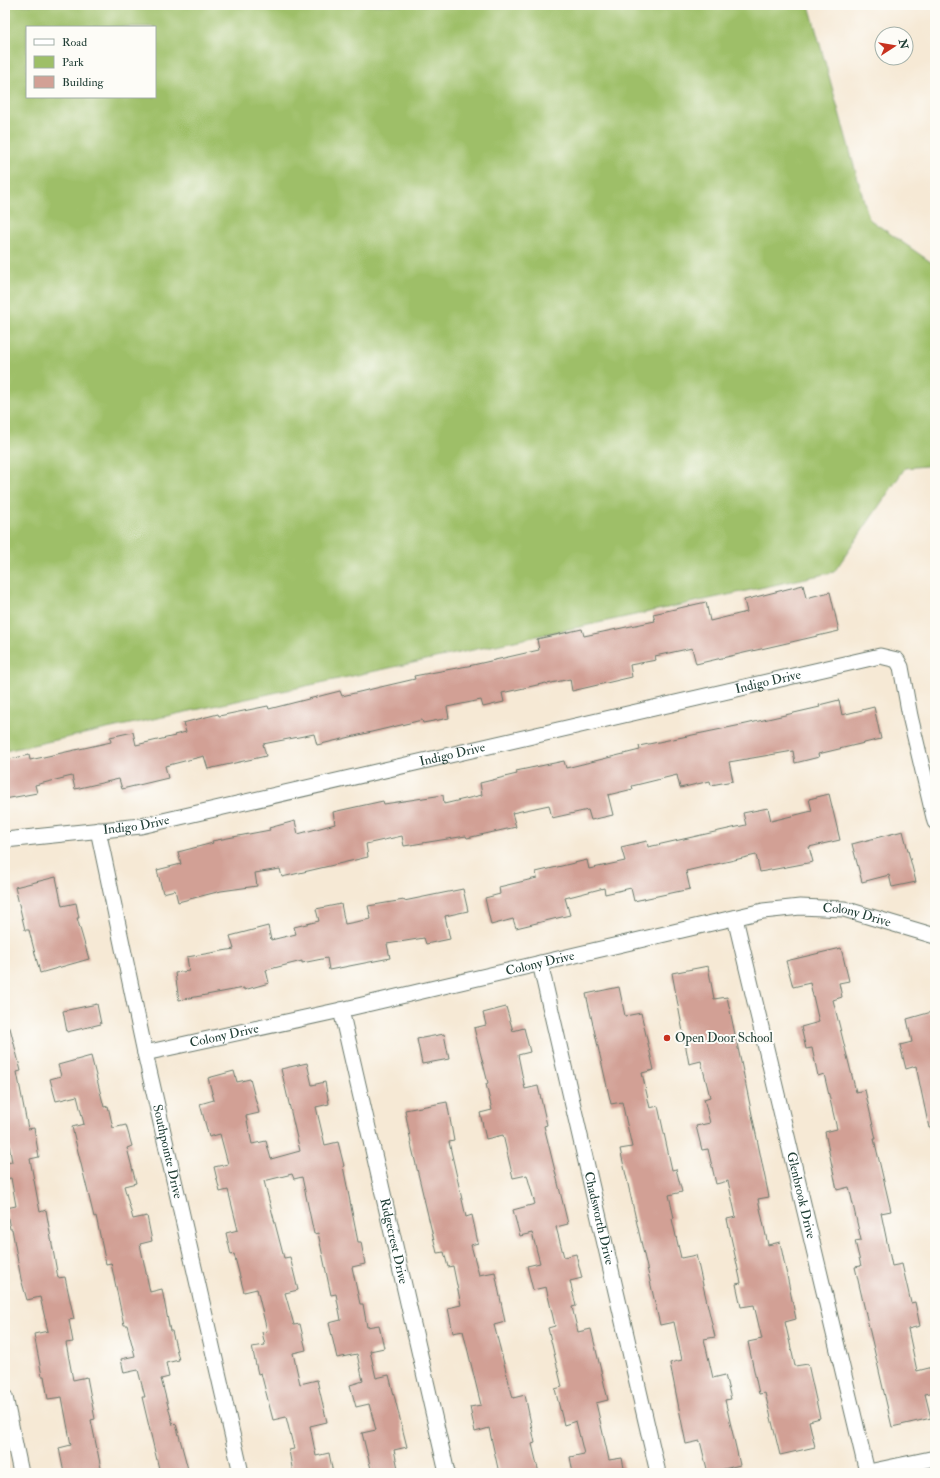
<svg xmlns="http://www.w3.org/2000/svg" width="940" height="1478" viewBox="0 0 940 1478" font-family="'IM FELL Double Pica',serif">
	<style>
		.green { fill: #9ebf68; stroke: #5e7e4e; fill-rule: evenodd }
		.building { fill: #d2a095 }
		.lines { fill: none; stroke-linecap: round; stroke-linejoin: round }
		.minor-casing { stroke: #6a796c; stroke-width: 17 }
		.minor { stroke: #fff; stroke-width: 15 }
		.poi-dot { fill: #c8321e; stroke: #fdfcf7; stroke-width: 1.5 }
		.labels { text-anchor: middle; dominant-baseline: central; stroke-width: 4; stroke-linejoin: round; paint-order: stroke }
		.street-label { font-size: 13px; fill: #1f3d34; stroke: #fdfcf7 }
		.poi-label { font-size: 13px; fill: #1f3d34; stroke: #fdfcf7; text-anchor: start }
	</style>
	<rect width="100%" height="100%" fill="#fdfcf7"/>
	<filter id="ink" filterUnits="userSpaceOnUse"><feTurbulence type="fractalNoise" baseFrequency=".025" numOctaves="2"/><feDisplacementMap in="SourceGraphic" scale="8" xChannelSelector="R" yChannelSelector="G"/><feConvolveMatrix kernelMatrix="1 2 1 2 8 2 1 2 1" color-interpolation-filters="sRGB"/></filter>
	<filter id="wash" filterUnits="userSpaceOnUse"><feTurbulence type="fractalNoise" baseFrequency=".012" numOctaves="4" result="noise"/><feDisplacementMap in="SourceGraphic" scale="16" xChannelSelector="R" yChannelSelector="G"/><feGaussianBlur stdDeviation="0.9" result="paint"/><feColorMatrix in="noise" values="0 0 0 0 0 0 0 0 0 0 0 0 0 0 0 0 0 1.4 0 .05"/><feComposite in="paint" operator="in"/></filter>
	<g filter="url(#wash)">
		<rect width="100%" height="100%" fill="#f6e9d5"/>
		<path class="green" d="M 5,5 L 809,5 L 869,219 L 935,265 L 935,465 L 905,468 L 834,572 L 5,751 ZM 27,27 L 155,27 L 155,97 L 27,97 Z"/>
		<g id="blocks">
			<path class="building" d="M 803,585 L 806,598 L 830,592 L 839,631 L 696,664 L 692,648 L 655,656 L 656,660 L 630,665 L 632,677 L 572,691 L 570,679 L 547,684 L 546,683 L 502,693 L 504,702 L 483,707 L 481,700 L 447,707 L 449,718 L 423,723 L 422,720 L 317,745 L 314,734 L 263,744 L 266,756 L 208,769 L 204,756 L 165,766 L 168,778 L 122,789 L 119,779 L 75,789 L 72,776 L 35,785 L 37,793 L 5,799 L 5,760 L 29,755 L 30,760 L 111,742 L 110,737 L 133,732 L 136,745 L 175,736 L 174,735 L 186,732 L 183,723 L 218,714 L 219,716 L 268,706 L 269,709 L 340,691 L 342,696 L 415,679 L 414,676 L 473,665 L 539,650 L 537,639 L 582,629 L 584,636 L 655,621 L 653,614 L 706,602 L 710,621 L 747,612 L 744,600 Z
				M 839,700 L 842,715 L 874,707 L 881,739 L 818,754 L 819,757 L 795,763 L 793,751 L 729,762 L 733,781 L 711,785 L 710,781 L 680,788 L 677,775 L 632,786 L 633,789 L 608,795 L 613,815 L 591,820 L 588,810 L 552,818 L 549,805 L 512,813 L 516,827 L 467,838 L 466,836 L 404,846 L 402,836 L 366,844 L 368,857 L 282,877 L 280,869 L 255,873 L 257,886 L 221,891 L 178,902 L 175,890 L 163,893 L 157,870 L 181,864 L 178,852 L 213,843 L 212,841 L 270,830 L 269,828 L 295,821 L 298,834 L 335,824 L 333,812 L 383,801 L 384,804 L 443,795 L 444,804 L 482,795 L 480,783 L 517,774 L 516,771 L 564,761 L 566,768 L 640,750 L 639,746 L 746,724 L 820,707 L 819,705 Z
				M 829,794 L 840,840 L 809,847 L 813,862 L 760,872 L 756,855 L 686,871 L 690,889 L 634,901 L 631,888 L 605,894 L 604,888 L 565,898 L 570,915 L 516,928 L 513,919 L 491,925 L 485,898 L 500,894 L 499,887 L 537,878 L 536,872 L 587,860 L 589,869 L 625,861 L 621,847 L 647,841 L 648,847 L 746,825 L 743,813 L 768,808 L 771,821 L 812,811 L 809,799 Z
				M 903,831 L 916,882 L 892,887 L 889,875 L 862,882 L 852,844 Z
				M 56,877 L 62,906 L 76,903 L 79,918 L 77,918 L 89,959 L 40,973 L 29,930 L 25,930 L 15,887 Z
				M 463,889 L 468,911 L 445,916 L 450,939 L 426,944 L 424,938 L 387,944 L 390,958 L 329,970 L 327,958 L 302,963 L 302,961 L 266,970 L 269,983 L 244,990 L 244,988 L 179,1000 L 175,973 L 189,971 L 187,957 L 234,949 L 230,936 L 268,926 L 271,940 L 296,934 L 294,927 L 319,921 L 316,909 L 341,904 L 345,924 L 371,919 L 368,906 L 404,900 L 404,901 Z
				M 841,948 L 849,981 L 839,983 L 842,997 L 833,1000 L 856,1092 L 865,1090 L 876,1139 L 874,1139 L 891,1211 L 881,1213 L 892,1266 L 902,1264 L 911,1303 L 915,1302 L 920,1326 L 908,1329 L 917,1371 L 933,1367 L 935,1378 L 935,1392 L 925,1394 L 931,1418 L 892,1427 L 855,1267 L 861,1266 L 855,1241 L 861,1240 L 849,1187 L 837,1190 L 825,1132 L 837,1129 L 824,1074 L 818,1076 L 812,1048 L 806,1049 L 801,1027 L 819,1022 L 810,983 L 793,987 L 786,961 Z
				M 708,966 L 714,999 L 727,997 L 744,1076 L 769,1197 L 758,1199 L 768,1245 L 780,1242 L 796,1319 L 785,1322 L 795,1366 L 808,1364 L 820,1418 L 809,1421 L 815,1447 L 780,1455 L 765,1393 L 759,1394 L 748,1342 L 762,1339 L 754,1305 L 741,1307 L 736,1284 L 741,1283 L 727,1219 L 736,1217 L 728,1181 L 716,1184 L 708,1149 L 702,1150 L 696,1126 L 710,1123 L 704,1099 L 710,1097 L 701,1061 L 689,1064 L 672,973 Z
				M 619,987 L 625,1016 L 641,1013 L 654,1070 L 642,1073 L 650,1108 L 658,1106 L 672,1170 L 676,1169 L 682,1192 L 669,1195 L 674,1218 L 672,1219 L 681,1258 L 696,1255 L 715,1337 L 704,1339 L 713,1378 L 725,1375 L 731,1399 L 725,1400 L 740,1465 L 708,1473 L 700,1441 L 686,1444 L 670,1363 L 682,1360 L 674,1322 L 660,1325 L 620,1149 L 632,1147 L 622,1102 L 611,1104 L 586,994 Z
				M 97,1004 L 101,1024 L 67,1032 L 63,1011 Z
				M 506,1007 L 513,1031 L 524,1028 L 530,1052 L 518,1055 L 525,1089 L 538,1086 L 547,1125 L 544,1126 L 568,1224 L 556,1227 L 564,1257 L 576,1254 L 582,1278 L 570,1281 L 576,1306 L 572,1307 L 578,1332 L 591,1329 L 608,1400 L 596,1403 L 609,1460 L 622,1458 L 625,1473 L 573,1473 L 570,1457 L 584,1454 L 576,1421 L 564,1425 L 555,1389 L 562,1387 L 548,1328 L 555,1326 L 546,1287 L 533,1290 L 527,1266 L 540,1263 L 532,1233 L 520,1236 L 513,1210 L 535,1204 L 527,1175 L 513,1178 L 503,1135 L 486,1139 L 480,1113 L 492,1110 L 486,1084 L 488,1083 L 474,1028 L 486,1025 L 483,1013 Z
				M 935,1011 L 935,1127 L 929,1128 L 916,1066 L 906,1069 L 900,1045 L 912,1042 L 907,1019 Z
				M 10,1028 L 21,1071 L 17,1072 L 28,1129 L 34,1128 L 39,1157 L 30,1159 L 40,1212 L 46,1210 L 58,1278 L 65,1277 L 74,1319 L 69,1320 L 73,1342 L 66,1343 L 73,1380 L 87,1377 L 95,1419 L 91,1420 L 102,1473 L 64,1473 L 59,1448 L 71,1445 L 62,1397 L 48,1399 L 44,1376 L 42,1376 L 34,1334 L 48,1331 L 40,1297 L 27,1300 L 21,1279 L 12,1229 L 10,1229 L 6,1208 L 16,1206 L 11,1178 L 5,1179 L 5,1163 L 12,1162 L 5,1122 L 5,1029 Z
				M 444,1034 L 449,1059 L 422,1064 L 417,1039 Z
				M 91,1056 L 104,1107 L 108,1106 L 113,1128 L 126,1125 L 132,1146 L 127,1148 L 136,1183 L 124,1186 L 133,1219 L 147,1216 L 152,1241 L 140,1244 L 150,1292 L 162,1289 L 170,1331 L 172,1331 L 179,1360 L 166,1363 L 169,1377 L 161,1379 L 173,1425 L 176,1424 L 189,1473 L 160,1473 L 142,1397 L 145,1397 L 138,1370 L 124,1373 L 121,1359 L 135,1356 L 127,1325 L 124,1325 L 111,1263 L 106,1264 L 96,1216 L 94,1217 L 72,1127 L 84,1124 L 77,1096 L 56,1101 L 50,1079 L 61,1076 L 58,1065 Z
				M 307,1063 L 312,1085 L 325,1082 L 329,1104 L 316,1107 L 325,1145 L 338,1142 L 344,1166 L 343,1166 L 358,1242 L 361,1242 L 365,1264 L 352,1267 L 360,1304 L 363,1304 L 367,1327 L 379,1325 L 384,1348 L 370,1351 L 376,1378 L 389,1375 L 407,1447 L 394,1450 L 399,1473 L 372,1473 L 362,1433 L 376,1430 L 369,1404 L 356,1407 L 350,1385 L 363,1381 L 357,1354 L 337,1358 L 329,1323 L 341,1320 L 336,1294 L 331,1295 L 318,1233 L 314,1234 L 302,1177 L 294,1179 L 292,1174 L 264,1181 L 284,1258 L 290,1257 L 298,1290 L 285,1293 L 294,1325 L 300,1324 L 306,1350 L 293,1353 L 300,1384 L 317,1380 L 327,1422 L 310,1426 L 316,1456 L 329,1453 L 333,1473 L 293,1473 L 289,1450 L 294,1449 L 286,1417 L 273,1420 L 261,1373 L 258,1374 L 252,1347 L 265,1345 L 262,1332 L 267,1331 L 257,1289 L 244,1292 L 234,1254 L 231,1255 L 226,1233 L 238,1230 L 228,1190 L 220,1192 L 214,1167 L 228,1164 L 220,1134 L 209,1137 L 200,1104 L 214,1100 L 208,1078 L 234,1071 L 237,1082 L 250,1079 L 259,1113 L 246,1116 L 252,1144 L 266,1141 L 271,1159 L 300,1151 L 281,1069 Z
				M 447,1102 L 454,1141 L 449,1142 L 466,1217 L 472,1215 L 478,1243 L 471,1245 L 479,1275 L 495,1272 L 505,1322 L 494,1325 L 513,1398 L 525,1395 L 535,1443 L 532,1444 L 539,1473 L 499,1473 L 489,1428 L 475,1432 L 470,1407 L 481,1405 L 463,1331 L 453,1333 L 448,1308 L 461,1305 L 453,1266 L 448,1267 L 444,1252 L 437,1253 L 412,1148 L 405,1110 Z"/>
		</g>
	</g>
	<g filter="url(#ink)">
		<use href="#blocks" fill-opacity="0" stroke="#6a796c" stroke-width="1"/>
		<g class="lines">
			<defs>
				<g id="minor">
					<path id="s1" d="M 98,830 L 145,1053 L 241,1473"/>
					<path id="s2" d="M 5,840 L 141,826 L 880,656 L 897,660 L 901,667 L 910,716 L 935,822"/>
					<path id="s3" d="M 735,918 L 867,1472"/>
					<path id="s4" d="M 540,963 L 658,1473"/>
					<path id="s5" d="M 341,1010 L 447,1473"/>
					<path id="s6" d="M 145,1053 L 341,1010 L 763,911 L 800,907 L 844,909 L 935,936"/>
					<path d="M 5,1397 L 21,1473"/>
					<path d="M 864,1473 L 935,1458"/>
				</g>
			</defs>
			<use href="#minor" class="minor-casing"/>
			<use href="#minor" class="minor"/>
		</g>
	</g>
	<circle class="poi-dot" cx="667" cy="1038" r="4"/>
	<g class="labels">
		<g class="street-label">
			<text stroke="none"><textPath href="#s2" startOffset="780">Indigo Drive</textPath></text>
			<text stroke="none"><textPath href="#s2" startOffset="456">Indigo Drive</textPath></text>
			<text stroke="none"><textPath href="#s2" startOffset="132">Indigo Drive</textPath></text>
			<text stroke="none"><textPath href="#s6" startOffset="729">Colony Drive</textPath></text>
			<text stroke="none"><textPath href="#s6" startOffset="405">Colony Drive</textPath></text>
			<text stroke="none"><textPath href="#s6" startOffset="81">Colony Drive</textPath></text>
			<text stroke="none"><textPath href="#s1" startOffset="329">Southpointe Drive</textPath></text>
			<text stroke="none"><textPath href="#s3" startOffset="285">Glenbrook Drive</textPath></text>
			<text stroke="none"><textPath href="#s4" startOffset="262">Chadsworth Drive</textPath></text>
			<text stroke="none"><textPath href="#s5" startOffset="237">Ridgecrest Drive</textPath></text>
		</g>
		<g class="poi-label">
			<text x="675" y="1038">Open Door School</text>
		</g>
	</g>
	<rect width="940" height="1478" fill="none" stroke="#fdfcf7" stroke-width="20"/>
	<rect x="26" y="26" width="130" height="72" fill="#fdfcf7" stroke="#a4b0a9"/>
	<rect x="34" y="39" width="20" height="6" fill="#ffffff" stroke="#a4b0a9"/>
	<text x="62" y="46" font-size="12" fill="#1f3d34">Road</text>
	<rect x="34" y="56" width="20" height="12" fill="#9ebf68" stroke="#a4b0a9"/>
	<text x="62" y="66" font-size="12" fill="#1f3d34">Park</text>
	<rect x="34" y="76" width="20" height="12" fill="#d2a095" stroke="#a4b0a9"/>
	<text x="62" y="86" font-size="12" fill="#1f3d34">Building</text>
	<g transform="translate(894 46) rotate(78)"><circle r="19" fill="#fdfcf7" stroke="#a4b0a9"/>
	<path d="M0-3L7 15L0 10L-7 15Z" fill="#c8321e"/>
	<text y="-6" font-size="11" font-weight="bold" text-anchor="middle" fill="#1f3d34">N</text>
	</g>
</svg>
